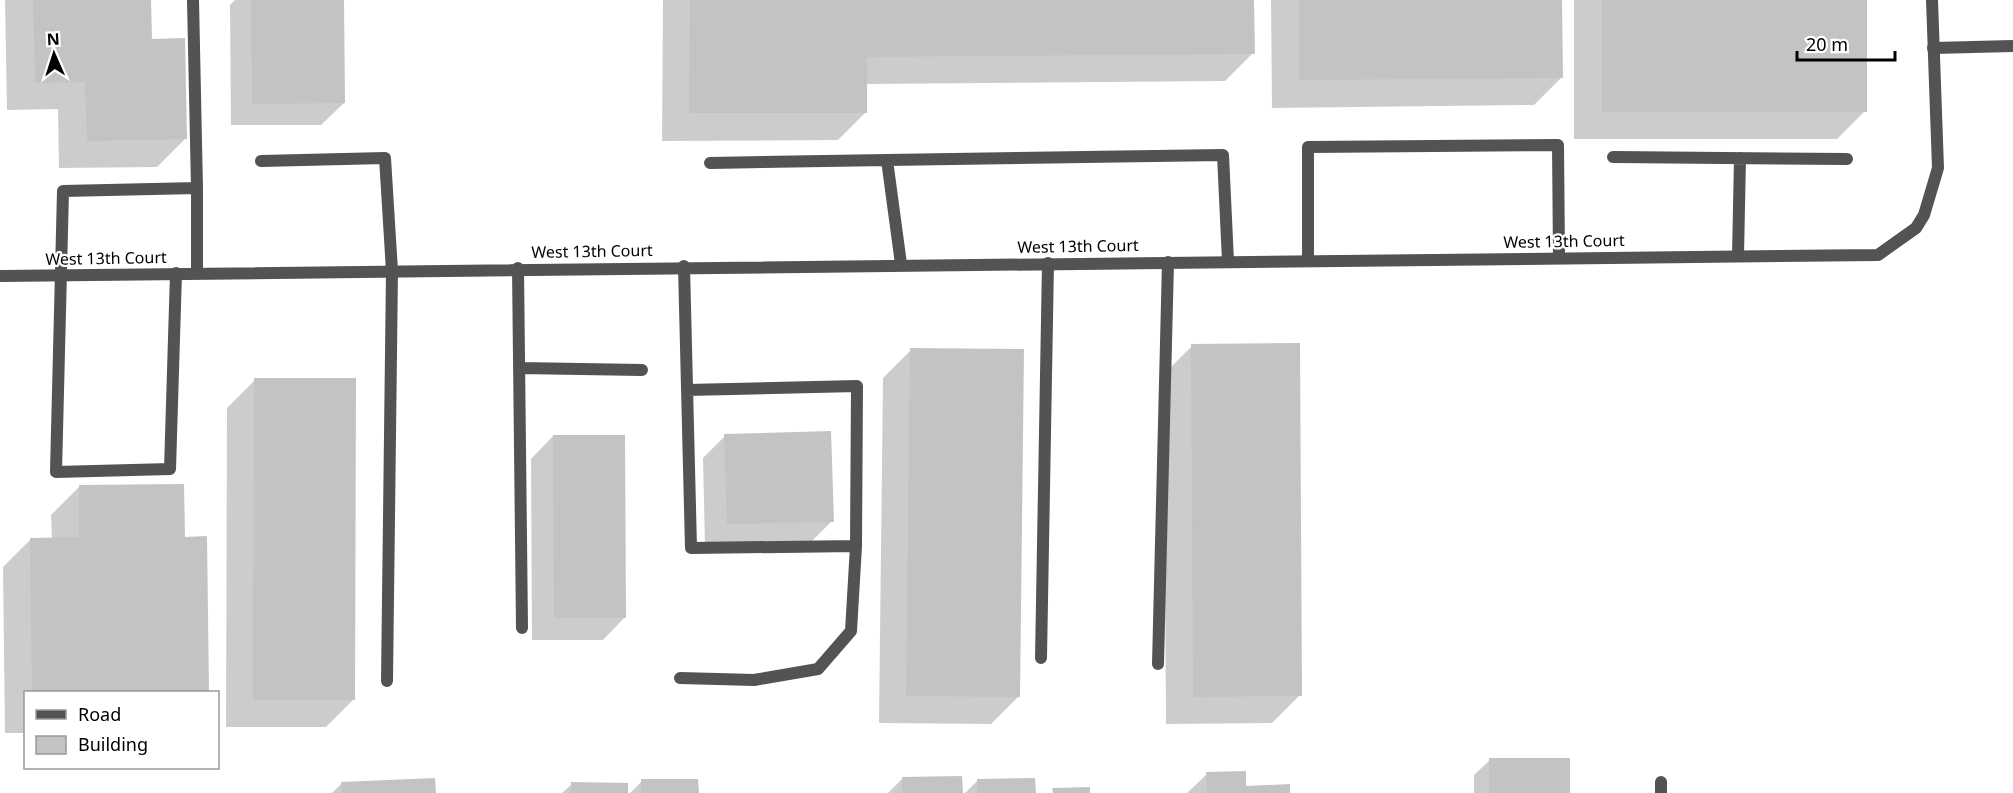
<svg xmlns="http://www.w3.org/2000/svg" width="2013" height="793" viewBox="0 0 2013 793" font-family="'Noto Sans',sans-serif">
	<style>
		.shadow { fill: #0003 }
		.building { fill: #c3c3c3 }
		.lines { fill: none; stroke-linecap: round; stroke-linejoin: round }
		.service { stroke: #535353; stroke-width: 12 }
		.minor { stroke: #535353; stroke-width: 12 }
		.labels { text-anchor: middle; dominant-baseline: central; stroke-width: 4.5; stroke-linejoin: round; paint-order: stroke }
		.street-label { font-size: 16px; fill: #000; stroke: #fff }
	</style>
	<rect width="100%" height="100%" fill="#fff"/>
	<path class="shadow" d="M 5,0 L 150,0 L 151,40 L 185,139 L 157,167 L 59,168 L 58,109 L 7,110 Z
		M 235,0 L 343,0 L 344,103 L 321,125 L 231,125 L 230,5 Z
		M 663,0 L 1253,0 L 1253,53 L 1225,81 L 866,84 L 866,112 L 838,140 L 662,141 Z
		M 1271,0 L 1561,0 L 1562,77 L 1534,105 L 1272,108 Z
		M 1574,0 L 1865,0 L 1865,111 L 1837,139 L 1574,139 Z
		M 1192,346 L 1300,695 L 1272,723 L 1166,724 L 1164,374 Z
		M 911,350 L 1019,696 L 991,724 L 879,723 L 883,378 Z
		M 255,380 L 354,699 L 326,727 L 226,727 L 227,408 Z
		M 553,436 L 625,617 L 603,640 L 532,640 L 531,459 Z
		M 725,436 L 832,521 L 810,543 L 705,546 L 703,458 Z
		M 79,487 L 184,539 L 205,538 L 207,692 L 26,692 L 26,733 L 5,733 L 3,567 L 31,539 L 52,539 L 51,515 Z
		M 1490,760 L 1569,793 L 1474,793 L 1474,775 Z
		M 1207,774 L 1245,787 L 1289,793 L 1187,793 Z
		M 903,778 L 961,793 L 888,793 Z
		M 642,781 L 697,793 L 630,793 Z
		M 977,781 L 1034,793 L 965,793 Z
		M 342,783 L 434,793 L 332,793 Z
		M 572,784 L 627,793 L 562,793 Z"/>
	<path class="building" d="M 33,0 L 151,0 L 152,39 L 185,38 L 187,139 L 87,141 L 85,82 L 35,83 Z
		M 251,0 L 344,0 L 345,103 L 252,104 Z
		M 690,0 L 1254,0 L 1255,54 L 867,57 L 867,113 L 689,113 Z
		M 1299,0 L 1562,0 L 1563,78 L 1299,80 Z
		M 1602,0 L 1867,0 L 1867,112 L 1602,112 Z
		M 1300,343 L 1302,696 L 1193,697 L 1191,344 Z
		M 910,348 L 1024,349 L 1020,697 L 906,696 Z
		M 254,378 L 356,378 L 355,700 L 253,700 Z
		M 831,431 L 834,522 L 727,524 L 724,434 Z
		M 553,435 L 625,435 L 626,618 L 554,618 Z
		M 184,484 L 185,537 L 207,536 L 209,692 L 32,692 L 30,538 L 79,537 L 79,485 Z
		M 1489,758 L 1570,758 L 1570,793 L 1489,793 Z
		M 1246,771 L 1246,786 L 1290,784 L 1290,793 L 1207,793 L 1206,772 Z
		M 962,776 L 963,793 L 902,793 L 902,777 Z
		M 435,778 L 436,793 L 342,793 L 341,782 Z
		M 1035,778 L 1036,793 L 977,793 L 977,779 Z
		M 641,779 L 698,779 L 699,793 L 641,793 Z
		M 571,782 L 628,783 L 628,793 L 571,793 Z
		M 1090,787 L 1090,793 L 1053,793 L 1052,788 Z"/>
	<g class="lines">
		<path class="service" d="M 193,0 L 197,188
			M 1933,48 L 2013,46
			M 1613,157 L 1847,159
			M 887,160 L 1223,155 L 1228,261
			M 261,161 L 385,158 L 392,271 L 387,681
			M 710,163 L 887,160 L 901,264
			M 1738,256 L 1740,158
			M 1308,260 L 1308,147 L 1558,145 L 1559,257
			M 518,268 L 522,628
			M 176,273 L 170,469 L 56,472 L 63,191 L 197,188 L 197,273
			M 519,368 L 642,370
			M 687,390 L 857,386 L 856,546
			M 1041,658 L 1048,263
			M 1158,664 L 1168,262
			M 680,678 L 754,680 L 818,669 L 851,631 L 856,546 L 691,548 L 684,266"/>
		<path class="minor" d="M 0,276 L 1878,255 L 1916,228 L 1924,215 L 1938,168 L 1932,0
			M 1661,782 L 1661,793"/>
	</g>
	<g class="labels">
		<g class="street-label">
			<text transform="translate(1564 241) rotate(-1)">West 13th Court</text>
			<text transform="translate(1078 246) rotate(-1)">West 13th Court</text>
			<text transform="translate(592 251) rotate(-1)">West 13th Court</text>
			<text transform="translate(106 258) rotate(-1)">West 13th Court</text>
		</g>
	</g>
	<rect x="24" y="691" width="195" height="78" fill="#ffffff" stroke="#999999" stroke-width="1.5"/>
	<rect x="36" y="710" width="30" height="9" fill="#535353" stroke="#999999" stroke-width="1.5"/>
	<text x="78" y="721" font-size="18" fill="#000000">Road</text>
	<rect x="36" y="736" width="30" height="18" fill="#c3c3c3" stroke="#999999" stroke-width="1.5"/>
	<text x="78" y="751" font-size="18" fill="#000000">Building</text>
	<g transform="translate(54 54) rotate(357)" stroke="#ffffff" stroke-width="4.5" paint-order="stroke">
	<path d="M0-4.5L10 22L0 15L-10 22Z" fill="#000000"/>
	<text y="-9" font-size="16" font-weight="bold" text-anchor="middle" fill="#000000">N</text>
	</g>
	<path d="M1797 51v9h98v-9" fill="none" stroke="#000000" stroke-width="3"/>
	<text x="1806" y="51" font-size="18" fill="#000000" stroke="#ffffff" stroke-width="4.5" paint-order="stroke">20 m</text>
</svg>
